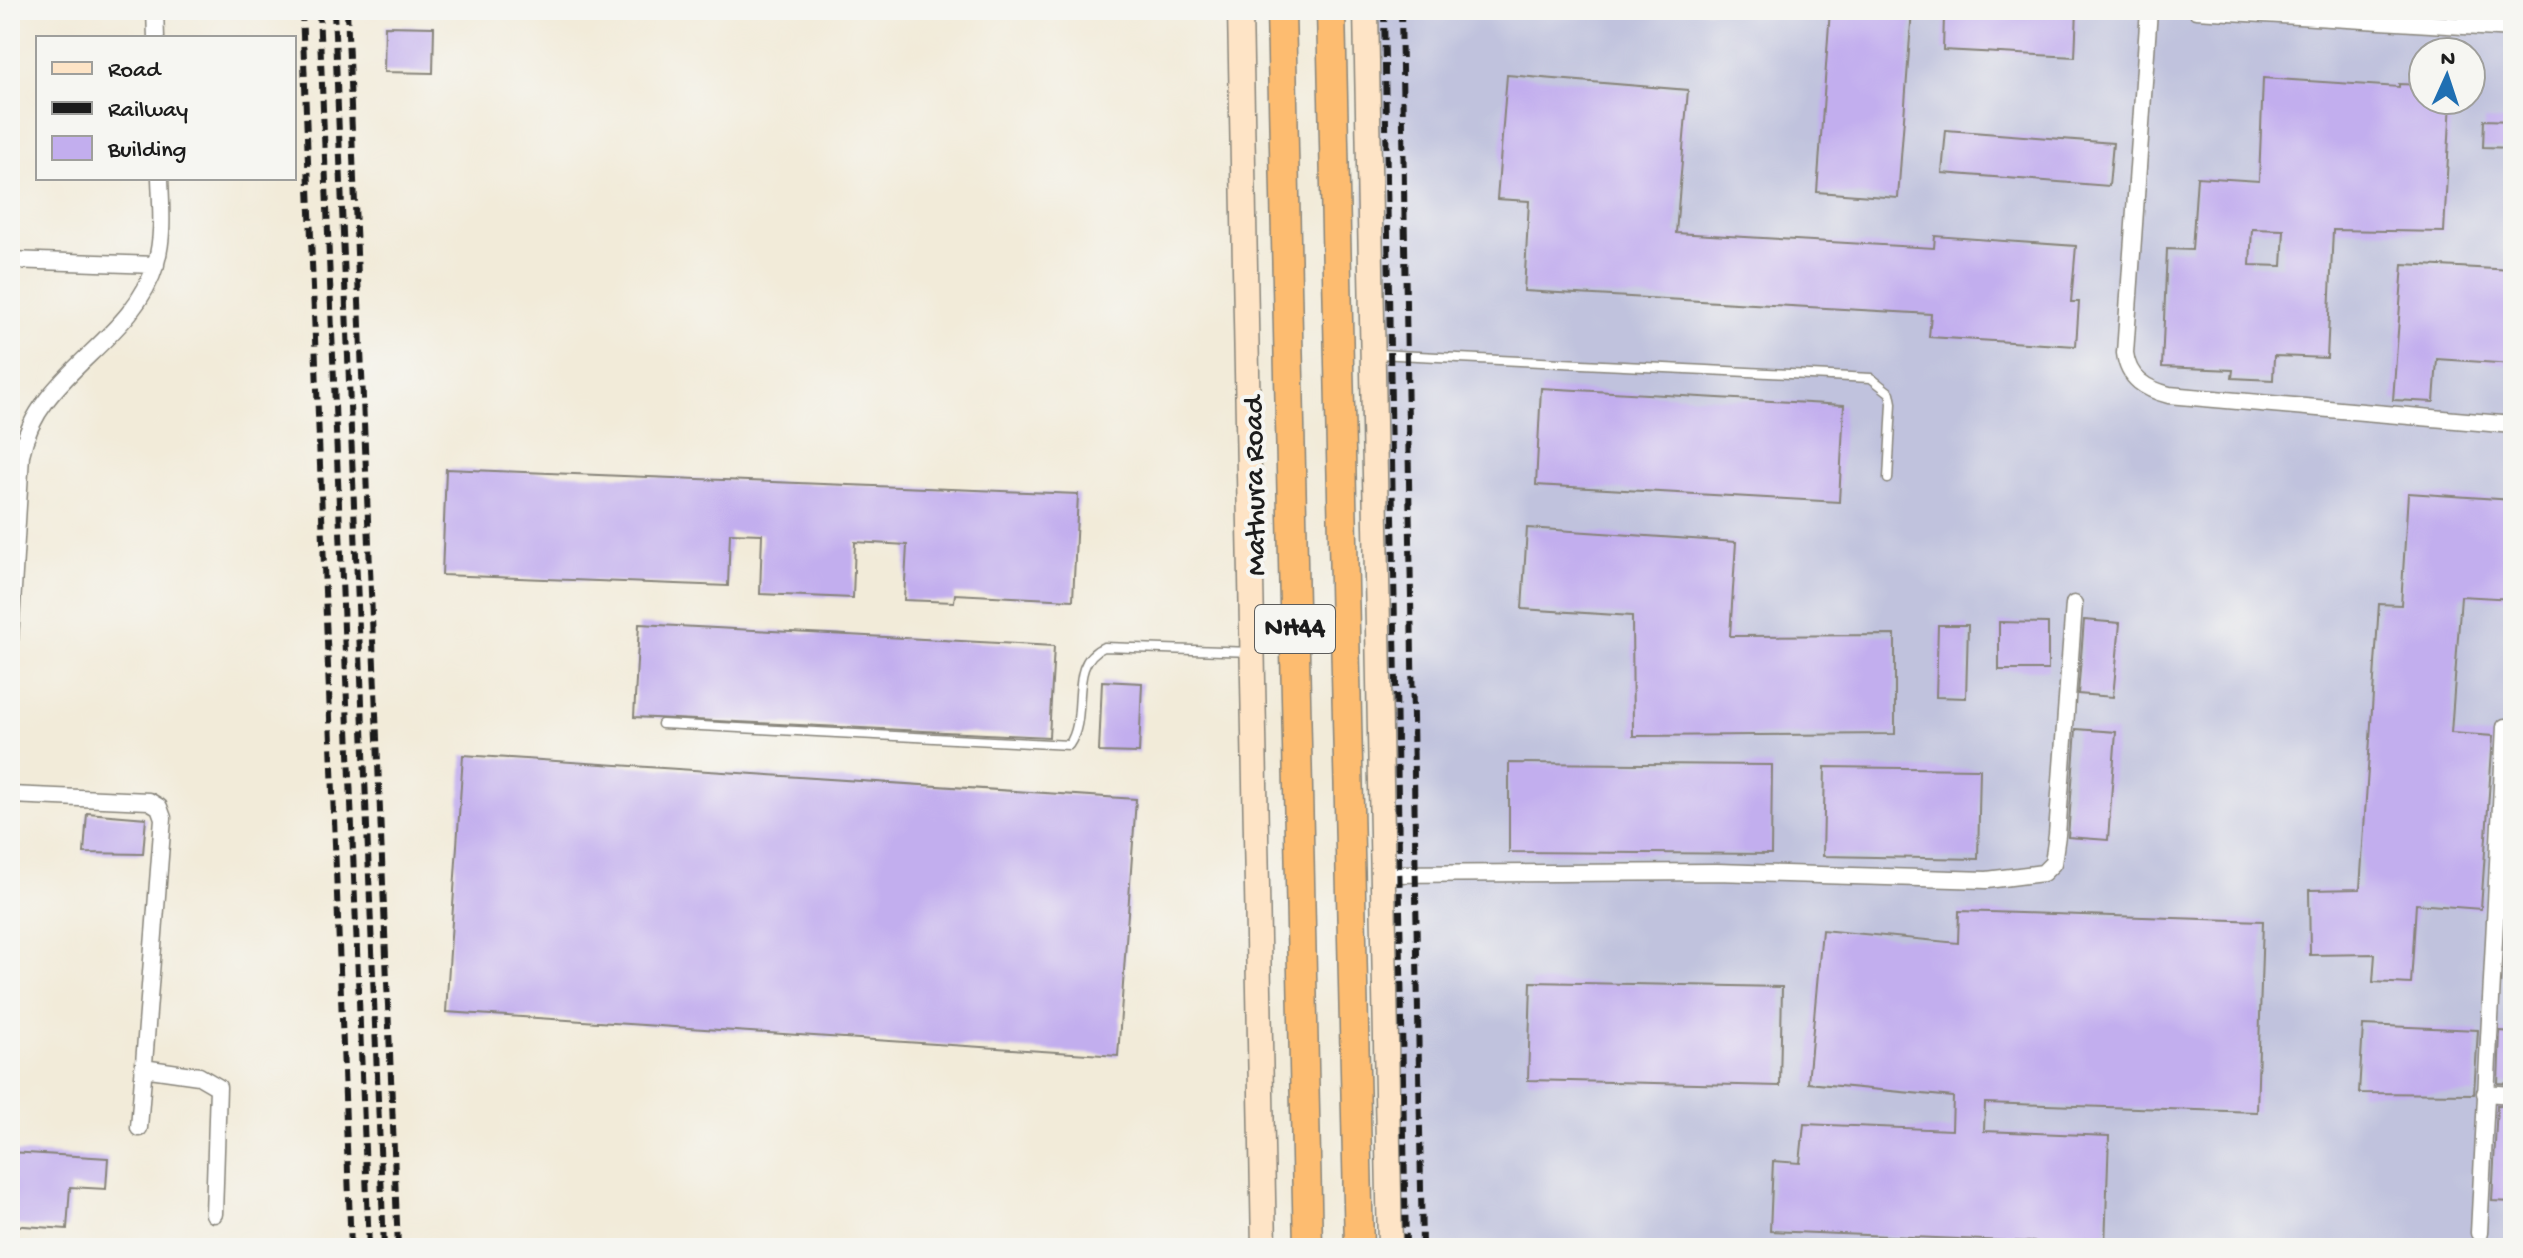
<svg xmlns="http://www.w3.org/2000/svg" width="2523" height="1258" viewBox="0 0 2523 1258" font-family="'Gochi Hand',sans-serif">
	<style>
		.industrial { fill: #c0c2dd; fill-rule: evenodd }
		.building { fill: #c2aeee; fill-rule: evenodd }
		.lines { fill: none; stroke-linecap: round; stroke-linejoin: round }
		.service-casing { stroke: #87847a; stroke-width: 11 }
		.minor-casing { stroke: #87847a; stroke-width: 19 }
		.secondary-casing { stroke: #87847a; stroke-width: 27 }
		.trunk-casing { stroke: #87847a; stroke-width: 31 }
		.service { stroke: #fff; stroke-width: 8 }
		.minor { stroke: #fff; stroke-width: 16 }
		.secondary { stroke: #fee4c6; stroke-width: 24 }
		.trunk { stroke: #fdbc70; stroke-width: 28 }
		.rail { stroke: #1c1c1c; stroke-width: 6; stroke-dasharray: 12 6; stroke-linecap: butt }
		.labels { text-anchor: middle; dominant-baseline: central; stroke-width: 8; stroke-linejoin: round; paint-order: stroke }
		.shield { fill: #f6f6f2; stroke: #5d5d5c; stroke-width: 2 }
		.shield-label { font-size: 28px; font-weight: bold; fill: #1c1c1c }
		.street-label { font-size: 30px; fill: #1c1c1c; stroke: #f6f6f2 }
	</style>
	<rect width="100%" height="100%" fill="#f6f6f2"/>
	<filter id="ink" filterUnits="userSpaceOnUse"><feTurbulence type="fractalNoise" baseFrequency=".0125" numOctaves="2"/><feDisplacementMap in="SourceGraphic" scale="16" xChannelSelector="R" yChannelSelector="G"/><feConvolveMatrix kernelMatrix="1 2 1 2 8 2 1 2 1" color-interpolation-filters="sRGB"/></filter>
	<filter id="wash" filterUnits="userSpaceOnUse"><feTurbulence type="fractalNoise" baseFrequency=".006" numOctaves="4" result="noise"/><feDisplacementMap in="SourceGraphic" scale="32" xChannelSelector="R" yChannelSelector="G"/><feGaussianBlur stdDeviation="1.8" result="paint"/><feColorMatrix in="noise" values="0 0 0 0 0 0 0 0 0 0 0 0 0 0 0 0 0 1.4 0 .05"/><feComposite in="paint" operator="in"/></filter>
	<g filter="url(#wash)">
		<rect width="100%" height="100%" fill="#f2ebd9"/>
		<path class="industrial" d="M 1359,10 L 2513,10 L 2513,1248 L 1389,1248 ZM 2423,52 L 2471,52 L 2471,100 L 2423,100 Z"/>
		<g id="blocks">
			<path class="building" d="M 1830,10 L 1912,10 L 1898,198 L 1817,192 Z
				M 1955,10 L 2077,10 L 2075,57 L 1943,50 L 1944,16 L 1954,16 Z
				M 385,26 L 434,27 L 433,73 L 384,72 Z
				M 1507,75 L 1688,90 L 1676,233 L 1934,248 L 1935,236 L 2076,246 L 2071,302 L 2079,302 L 2076,346 L 1929,337 L 1931,314 L 1524,291 L 1529,201 L 1497,199 Z
				M 2263,78 L 2399,87 L 2399,84 L 2423,85 L 2423,100 L 2451,100 L 2444,232 L 2333,230 L 2327,358 L 2274,356 L 2273,380 L 2232,378 L 2233,370 L 2162,367 L 2167,249 L 2192,250 L 2197,177 L 2259,181 ZM 2252,229 L 2284,230 L 2282,266 L 2250,265 Z
				M 2484,120 L 2513,121 L 2513,148 L 2483,147 Z
				M 1946,130 L 2113,143 L 2109,186 L 1942,173 Z
				M 2403,264 L 2513,270 L 2513,364 L 2437,359 L 2434,402 L 2393,400 Z
				M 1541,388 L 1844,405 L 1839,502 L 1536,485 Z
				M 446,469 L 1078,494 L 1073,600 L 955,594 L 954,602 L 904,600 L 907,545 L 855,542 L 853,598 L 760,594 L 762,534 L 730,533 L 728,586 L 442,575 Z
				M 2408,493 L 2513,500 L 2513,599 L 2461,596 L 2451,733 L 2493,736 L 2481,909 L 2416,904 L 2411,984 L 2373,982 L 2375,954 L 2310,955 L 2309,890 L 2360,889 L 2379,604 L 2401,605 Z
				M 1527,528 L 1736,542 L 1730,636 L 1895,635 L 1895,734 L 1633,736 L 1632,616 L 1522,609 Z
				M 2084,620 L 2120,623 L 2113,697 L 2078,694 Z
				M 1999,622 L 2048,623 L 2048,670 L 1999,670 Z
				M 639,624 L 1054,646 L 1049,737 L 634,717 Z
				M 1938,625 L 1968,625 L 1966,698 L 1936,697 Z
				M 1102,681 L 1142,683 L 1139,753 L 1099,752 Z
				M 2076,729 L 2116,732 L 2108,840 L 2068,837 Z
				M 463,755 L 1136,799 L 1118,1056 L 446,1012 Z
				M 1509,763 L 1772,765 L 1771,854 L 1509,852 Z
				M 1825,767 L 1980,769 L 1978,859 L 1823,856 Z
				M 87,813 L 146,818 L 143,854 L 84,853 Z
				M 1959,911 L 2263,921 L 2257,1112 L 1985,1103 L 1984,1131 L 2109,1136 L 2105,1245 L 1770,1231 L 1773,1161 L 1800,1163 L 1804,1124 L 1952,1130 L 1953,1097 L 1808,1083 L 1822,930 L 1958,943 Z
				M 1531,982 L 1782,987 L 1780,1086 L 1528,1080 Z
				M 2363,1025 L 2478,1030 L 2474,1094 L 2359,1093 Z
				M 2500,1031 L 2513,1032 L 2513,1084 L 2498,1083 Z
				M 2497,1105 L 2513,1106 L 2513,1202 L 2492,1201 Z
				M 10,1152 L 108,1158 L 106,1189 L 70,1187 L 67,1229 L 10,1225 Z"/>
		</g>
	</g>
	<g filter="url(#ink)">
		<use href="#blocks" fill-opacity="0" stroke="#87847a" stroke-width="2"/>
		<g class="lines">
			<defs>
				<path id="service" d="M 1377,354 L 1871,378 L 1890,393 L 1892,403 L 1888,479
					M 662,724 L 1069,745 C 1090,715 1066,663 1104,647 L 1252,652"/>
				<path id="minor" d="M 155,10 L 156,38
					M 2149,10 L 2125,353 C 2128,379 2146,389 2169,395 L 2513,425
					M 2196,10 L 2513,29
					M 10,260 L 156,265
					M 10,639 L 21,455 C 38,371 133,343 156,263 C 164,235 161,207 160,178
					M 10,795 L 149,801 L 159,807 L 163,818 L 139,1128
					M 1384,874 L 1717,872 L 1987,880 L 2043,873 L 2053,863 L 2057,835 L 2074,604
					M 143,1068 L 199,1076 L 218,1087 L 214,1214
					M 2485,1093 L 2513,1095
					M 2479,1233 L 2505,727"/>
				<path id="secondary" d="M 1240,10 L 1264,1248
					M 1366,10 L 1390,1248"/>
				<path id="trunk" d="M 1281,10 L 1308,1248
					M 1331,10 L 1359,1248"/>
			</defs>
			<use href="#service" class="service-casing"/>
			<use href="#minor" class="minor-casing"/>
			<use href="#secondary" class="secondary-casing"/>
			<use href="#trunk" class="trunk-casing"/>
			<use href="#service" class="service"/>
			<use href="#minor" class="minor"/>
			<use href="#secondary" class="secondary"/>
			<use href="#trunk" class="trunk"/>
			<path class="rail" d="M 302,10 L 351,1248
				M 319,10 L 369,1248
				M 334,10 L 384,1248
				M 347,10 L 398,1248
				M 1384,10 L 1406,1248
				M 1401,10 L 1422,1248"/>
		</g>
	</g>
	<g class="labels">
		<rect class="shield" x="1255" y="605" width="80" height="48" rx="6"/>
		<g class="shield-label">
			<text x="1295" y="629">NH44</text>
		</g>
		<g class="street-label">
			<text transform="translate(1257 486) rotate(-91)">Mathura Road</text>
		</g>
	</g>
	<rect width="2523" height="1258" fill="none" stroke="#f6f6f2" stroke-width="40"/>
	<rect x="36" y="36" width="260" height="144" fill="#f6f6f2" stroke="#9f9f9c" stroke-width="2"/>
	<rect x="52" y="62" width="40" height="12" fill="#fee4c6" stroke="#9f9f9c" stroke-width="2"/>
	<text x="108" y="76" font-size="24" fill="#1c1c1c">Road</text>
	<rect x="52" y="102" width="40" height="12" fill="#1c1c1c" stroke="#9f9f9c" stroke-width="2"/>
	<text x="108" y="116" font-size="24" fill="#1c1c1c">Railway</text>
	<rect x="52" y="136" width="40" height="24" fill="#c2aeee" stroke="#9f9f9c" stroke-width="2"/>
	<text x="108" y="156" font-size="24" fill="#1c1c1c">Building</text>
	<g transform="translate(2447 76) rotate(3)"><circle r="38" fill="#f6f6f2" stroke="#9f9f9c" stroke-width="2"/>
	<path d="M0-6L14 30L0 20L-14 30Z" fill="#1f6fb2"/>
	<text y="-12" font-size="22" font-weight="bold" text-anchor="middle" fill="#1c1c1c">N</text>
	</g>
</svg>
